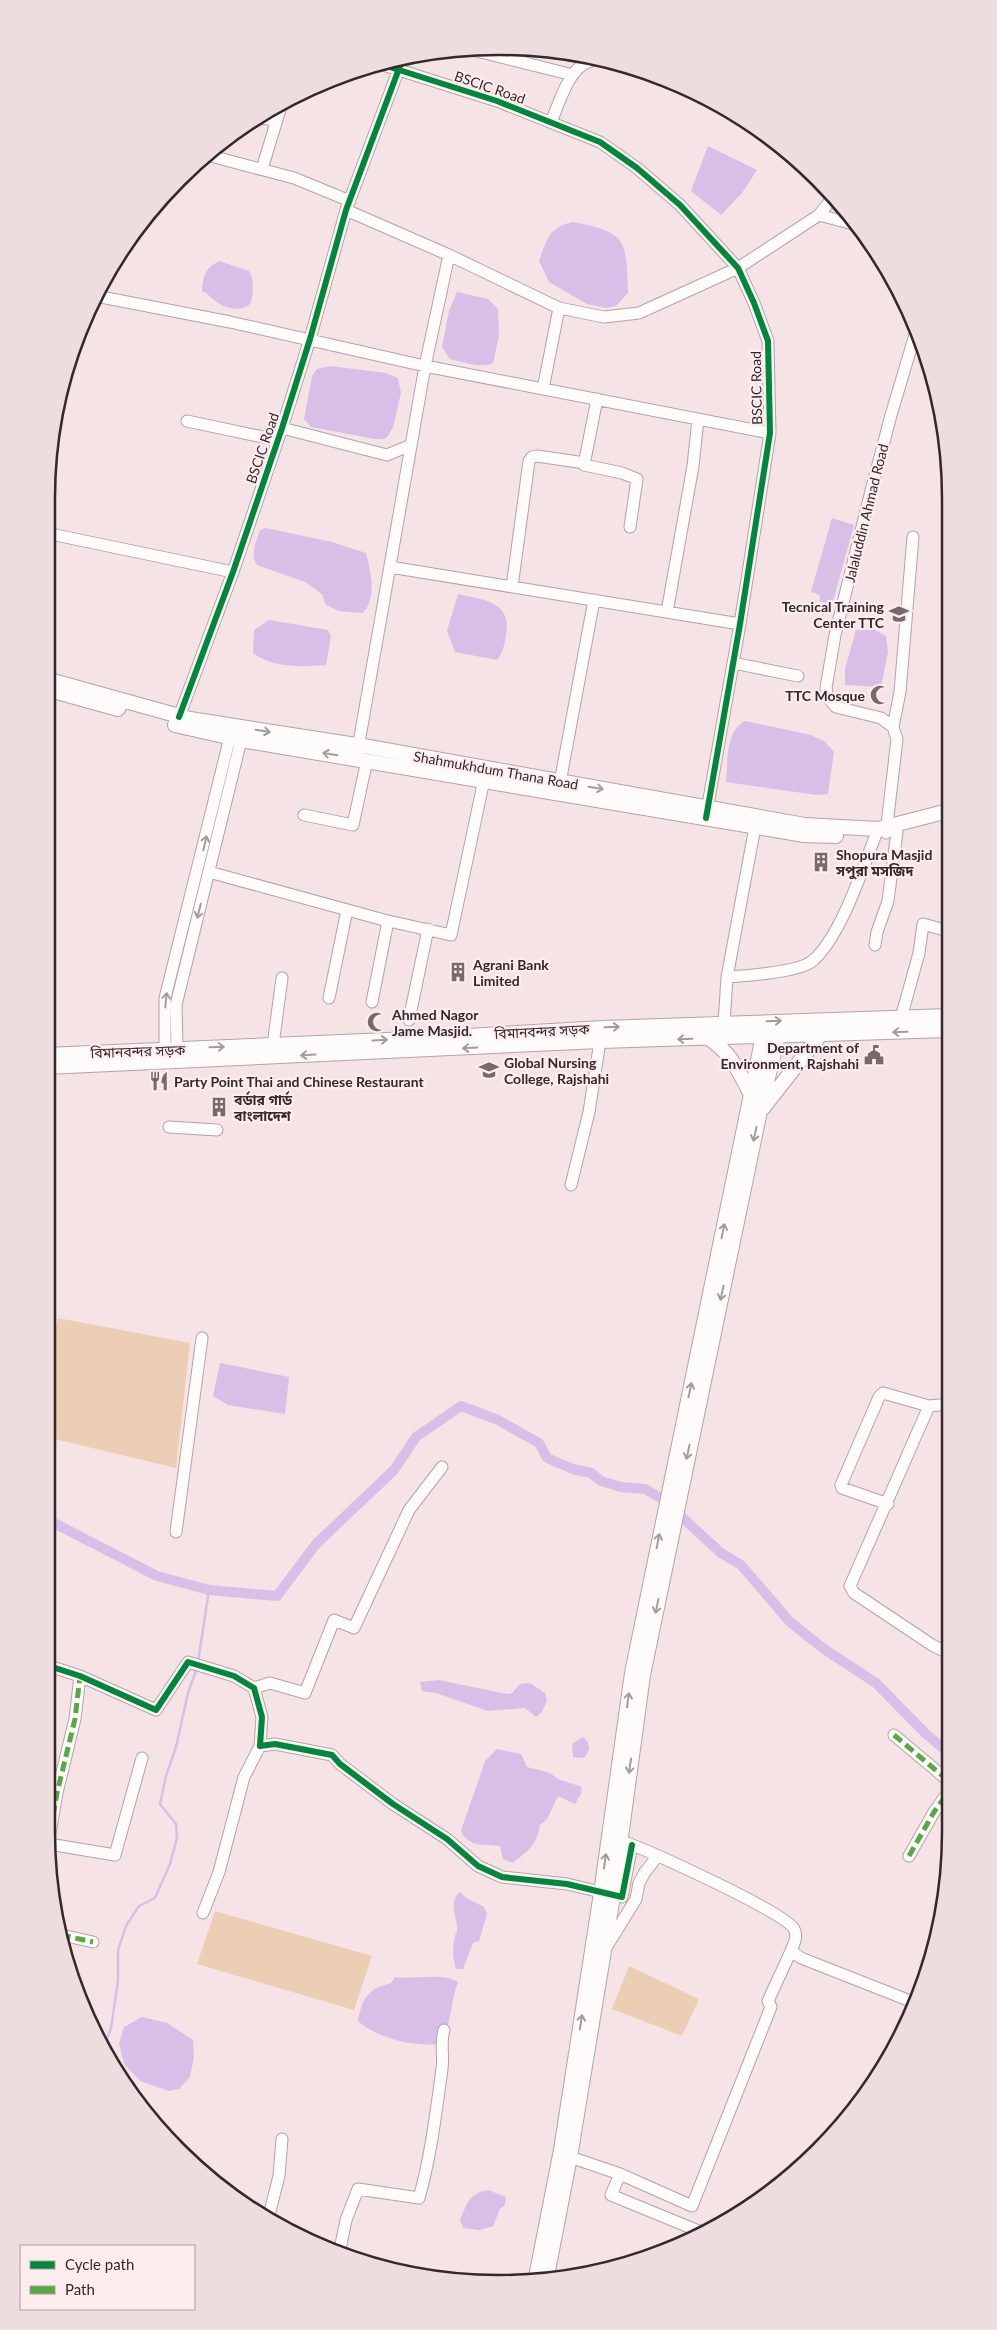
<svg xmlns="http://www.w3.org/2000/svg" width="997" height="2330" viewBox="0 0 997 2330" font-family="Lato,'Noto Sans Bengali',sans-serif">
	<style>
		.green { fill: #ecceb5 }
		.water { fill: #d8bfe7 }
		.lines { fill: none; stroke-linecap: round; stroke-linejoin: round }
		.stream { stroke: #d8bfe7; stroke-width: 2.5 }
		.canal { stroke: #d8bfe7; stroke-width: 10 }
		.minor-casing { stroke: #b2a4a6; stroke-width: 13 }
		.major-casing { stroke: #b2a4a6; stroke-width: 16 }
		.minor { stroke: #fefbfb; stroke-width: 11 }
		.major { stroke: #fefbfb; stroke-width: 14 }
		.quiet { stroke: #5a4; stroke-width: 5; stroke-dasharray: 10 5; stroke-linecap: butt }
		.cycleway-casing { stroke: #feedef; stroke-width: 9 }
		.cycleway { stroke: #00873e; stroke-width: 6 }
		.oneway { stroke: #a49c9c }
		.labels { text-anchor: middle; dominant-baseline: central; stroke-width: 4.5; stroke-linejoin: round; paint-order: stroke }
		.street-label { font-size: 14px; fill: #362729; stroke: #feedef }
		.poi-label { font-size: 14px; font-weight: bold; fill: #362729; stroke: #feedef; text-anchor: start }
		.rim { fill: none; stroke: #362729; stroke-width: 2.5 }
	</style>
	<rect width="100%" height="100%" fill="#f5e3e5"/>
	<path class="green" d="M 58,1318 L 190,1343 L 176,1468 L 46,1437 L 46,1362 Z
		M 215,1911 L 372,1956 L 354,2010 L 197,1964 Z
		M 629,1966 L 699,1999 L 682,2036 L 612,2009 Z"/>
	<path class="water" d="M 708,146 L 757,170 L 742,193 L 721,215 L 691,191 Z
		M 573,222 C 628,233 626,239 628,293 L 616,306 L 606,308 L 587,304 L 549,282 L 539,261 C 547,239 549,227 573,222 Z
		M 219,261 L 249,271 C 254,279 253,288 252,298 C 250,314 227,309 218,303 C 212,299 209,294 202,291 C 203,275 206,268 219,261 Z
		M 457,292 L 488,299 L 498,309 L 499,336 L 493,363 C 481,369 464,362 450,359 L 442,347 L 449,311 Z
		M 330,366 L 386,373 L 398,378 L 401,393 L 393,427 L 388,436 L 384,439 L 375,439 L 311,427 L 304,419 L 312,376 L 317,369 Z
		M 832,518 L 854,525 L 832,605 L 819,601 L 820,595 L 811,592 Z
		M 266,528 L 332,542 L 366,553 C 371,572 377,598 363,613 L 339,611 L 326,605 L 322,594 L 305,582 L 257,565 C 250,555 256,541 260,530 Z
		M 458,594 C 483,600 512,601 506,634 C 505,644 503,652 497,660 L 455,652 L 447,631 Z
		M 269,620 L 328,630 L 331,636 L 326,665 C 301,667 273,668 253,653 L 254,630 Z
		M 856,630 L 875,630 L 886,636 L 888,652 L 881,687 L 845,685 L 845,669 Z
		M 745,721 L 811,735 L 824,741 L 834,752 L 828,794 L 817,795 L 726,782 C 728,762 725,731 745,721 Z
		M 220,1363 L 289,1377 L 285,1414 L 228,1405 L 213,1396 Z
		M 439,1680 L 507,1694 L 512,1693 L 520,1684 L 530,1683 L 545,1693 L 547,1701 L 542,1712 L 536,1717 L 525,1708 L 488,1711 L 436,1693 L 422,1691 L 420,1682 Z
		M 583,1737 L 588,1742 L 589,1749 L 585,1757 L 581,1758 L 573,1757 L 572,1744 Z
		M 497,1749 L 521,1754 L 527,1767 L 550,1773 L 558,1779 L 582,1787 L 581,1794 L 575,1804 L 558,1796 L 547,1819 L 540,1825 C 536,1847 529,1849 513,1863 L 503,1859 L 500,1846 C 484,1844 469,1848 461,1831 L 485,1761 Z
		M 460,1892 L 466,1898 L 484,1907 L 487,1914 L 479,1941 L 473,1943 L 463,1969 L 456,1969 C 453,1959 452,1947 455,1937 C 456,1931 457,1935 457,1929 C 457,1915 448,1903 460,1892 Z
		M 395,1977 C 415,1980 442,1972 458,1982 C 449,2006 454,2020 439,2044 C 413,2047 377,2038 358,2021 C 362,1998 368,1989 391,1983 Z
		M 142,2017 L 167,2023 L 193,2040 L 194,2057 L 190,2077 L 179,2089 L 169,2091 L 140,2081 L 124,2064 L 119,2043 L 124,2027 Z
		M 488,2190 L 506,2197 L 505,2205 L 500,2209 L 493,2226 L 480,2230 L 463,2228 L 460,2220 C 467,2204 469,2193 488,2190 Z"/>
	<g class="lines">
		<path class="stream" d="M 198,1662 L 209,1590
			M 103,2050 L 111,2028 L 118,1981 L 118,1950 L 126,1926 L 139,1906 L 155,1898 L 170,1864 L 177,1838 L 176,1824 L 160,1804 L 166,1776 L 176,1747 L 188,1693 L 197,1668"/>
		<path class="canal" d="M 46,1519 L 157,1576 L 209,1590 L 277,1596 L 316,1544 L 394,1470 L 416,1437 L 461,1406 L 498,1420 L 539,1443 L 547,1458 L 573,1469 L 591,1473 L 601,1481 L 621,1487 L 645,1489 L 661,1498 L 721,1553 L 741,1565 L 790,1622 L 824,1649 L 876,1683 L 925,1733 L 951,1755"/>
		<defs>
			<path id="minor" d="M 471,47 L 473,50 L 573,75
				M 377,63 L 497,101 L 600,142 L 637,168 L 680,205 L 738,268 L 754,303 L 768,341 L 770,433 L 740,624 L 706,816
				M 259,118 L 277,120
				M 551,122 C 561,100 570,59 599,60
				M 207,155 L 294,178 L 350,201
				M 262,169 L 282,103
				M 346,210 L 449,255 L 559,308 L 604,317 L 639,313 L 738,268 L 819,215 L 834,196
				M 819,215 L 853,224
				M 96,296 L 230,322 L 425,366 L 770,433
				M 543,389 L 559,308
				M 597,399 L 584,465 L 622,473 L 637,479 L 630,527
				M 187,421 L 277,440
				M 282,428 L 387,455 L 411,445
				M 46,533 L 233,572
				M 390,567 L 740,624
				M 512,587 L 529,461 L 532,457 L 537,456 L 585,463
				M 667,612 L 693,466 L 698,419
				M 733,663 L 798,676
				M 179,717 L 233,572 L 282,428 L 310,339 L 346,210 L 403,58
				M 893,727 L 900,692 L 913,537
				M 357,754 L 425,366 L 449,255
				M 559,788 L 594,600
				M 304,815 L 353,825 L 367,760
				M 886,833 L 897,739 L 893,727 L 881,718 L 836,707 L 828,698 L 826,688 L 835,635 L 870,495 L 891,415 L 917,328
				M 209,872 L 384,920 L 451,935 L 484,780
				M 875,945 L 877,932 L 888,901 L 897,832
				M 727,977 L 755,827
				M 329,998 L 347,910
				M 372,1002 L 388,921
				M 901,1018 L 919,953 L 923,924 L 948,931
				M 409,1020 L 428,929
				M 724,1024 L 727,977 C 745,976 797,972 811,962 C 840,940 864,865 878,829
				M 273,1045 L 282,978
				M 165,1049 L 165,998 L 232,729
				M 177,1049 L 176,1005 L 243,732
				M 169,1127 L 217,1130
				M 571,1185 L 589,1112 L 600,1041
				M 929,1406 L 950,1404
				M 888,1504 L 842,1488 L 841,1485 L 879,1397 L 883,1393 L 929,1406 L 850,1586 L 854,1593 L 932,1645 L 950,1654
				M 176,1532 L 202,1338
				M 46,1665 L 80,1676 L 156,1710 L 188,1662 L 234,1676 L 254,1688 L 262,1717 L 260,1746 L 275,1744 L 332,1755 L 340,1764 L 393,1804 L 447,1839 L 478,1866 L 502,1877 L 567,1884 L 622,1897 L 632,1845
				M 254,1688 L 270,1683 L 305,1693 L 334,1620 L 354,1628 L 409,1510 L 442,1467
				M 894,1735 L 951,1783
				M 627,1843 C 649,1851 787,1913 794,1929 C 798,1937 794,1943 791,1951 L 801,1958 L 913,2002
				M 49,1844 L 115,1855 L 142,1758
				M 48,1845 L 57,1793 L 75,1719 L 80,1676
				M 909,1856 L 934,1812 L 951,1788
				M 203,1913 L 219,1872 L 244,1777 L 260,1746
				M 64,1941 L 66,1936 L 93,1942
				M 607,1946 L 636,1899 L 639,1883 L 645,1872 L 657,1857
				M 570,2157 L 620,2174 L 611,2195 L 701,2232
				M 620,2174 L 692,2206 L 771,2007 L 768,2001 L 791,1951
				M 268,2219 L 279,2176 L 282,2139
				M 339,2254 L 346,2220 L 358,2189 L 419,2198 C 431,2156 436,2112 442,2069 C 444,2056 440,2043 444,2030"/>
			<path id="major" d="M 46,679 L 190,719 L 369,747 L 805,825 L 878,829 L 948,811
				M 46,689 L 118,709
				M 175,725 L 241,740 L 804,835 L 836,836
				M 708,1038 C 730,1051 740,1073 751,1095
				M 46,1055 L 433,1038 L 603,1028 L 948,1016
				M 46,1067 L 600,1041 L 948,1030
				M 763,1108 L 821,1034
				M 547,2276 L 570,2157 L 613,1896 L 643,1675 L 760,1111 L 778,1036
				M 536,2277 L 561,2150 L 601,1893 L 632,1673 L 763,1036"/>
		</defs>
		<use href="#minor" class="minor-casing"/>
		<use href="#major" class="major-casing"/>
		<use href="#minor" class="minor"/>
		<use href="#major" class="major"/>
		<path class="quiet" d="M 894,1735 L 951,1783
			M 48,1845 L 57,1793 L 75,1719 L 80,1676
			M 909,1856 L 934,1812 L 951,1788
			M 64,1941 L 66,1936 L 93,1942"/>
		<defs>
			<path id="cycleway" d="M 377,63 L 497,101 L 600,142 L 637,168 L 680,205 L 738,268 L 754,303 L 768,341 L 770,433 L 740,624 L 706,818
				M 179,717 L 233,572 L 282,428 L 310,339 L 346,210 L 403,58
				M 46,1665 L 80,1676 L 156,1710 L 188,1662 L 234,1676 L 254,1688 L 262,1717 L 260,1746 L 275,1744 L 332,1755 L 340,1764 L 393,1804 L 447,1839 L 478,1866 L 502,1877 L 567,1884 L 622,1897 L 632,1845"/>
		</defs>
		<use href="#cycleway" class="cycleway-casing"/>
		<use href="#cycleway" class="cycleway"/>
	</g>
	<defs><path id="oneway-shaft" d="M-6 0H5M1.5-3L5.5 0L1.5 3" fill="none" stroke-width="1.6" stroke-linecap="round" stroke-linejoin="round" transform="scale(1.25)"/></defs>
	<g class="oneway">
		<use href="#oneway-shaft" transform="translate(263 731) rotate(9)"/>
		<use href="#oneway-shaft" transform="translate(330 754) rotate(-171)"/>
		<use href="#oneway-shaft" transform="translate(596 788) rotate(10)"/>
		<use href="#oneway-shaft" transform="translate(205 843) rotate(-77)"/>
		<use href="#oneway-shaft" transform="translate(199 911) rotate(104)"/>
		<use href="#oneway-shaft" transform="translate(166 1000) rotate(-84)"/>
		<use href="#oneway-shaft" transform="translate(774 1021) rotate(-2)"/>
		<use href="#oneway-shaft" transform="translate(612 1027) rotate(-2)"/>
		<use href="#oneway-shaft" transform="translate(900 1032) rotate(178)"/>
		<use href="#oneway-shaft" transform="translate(685 1039) rotate(178)"/>
		<use href="#oneway-shaft" transform="translate(380 1040) rotate(-3)"/>
		<use href="#oneway-shaft" transform="translate(217 1047) rotate(-2)"/>
		<use href="#oneway-shaft" transform="translate(470 1048) rotate(177)"/>
		<use href="#oneway-shaft" transform="translate(308 1055) rotate(177)"/>
		<use href="#oneway-shaft" transform="translate(755 1134) rotate(102)"/>
		<use href="#oneway-shaft" transform="translate(723 1231) rotate(-78)"/>
		<use href="#oneway-shaft" transform="translate(722 1293) rotate(102)"/>
		<use href="#oneway-shaft" transform="translate(690 1390) rotate(-78)"/>
		<use href="#oneway-shaft" transform="translate(688 1452) rotate(102)"/>
		<use href="#oneway-shaft" transform="translate(658 1541) rotate(-79)"/>
		<use href="#oneway-shaft" transform="translate(657 1606) rotate(102)"/>
		<use href="#oneway-shaft" transform="translate(628 1700) rotate(-82)"/>
		<use href="#oneway-shaft" transform="translate(630 1766) rotate(98)"/>
		<use href="#oneway-shaft" transform="translate(605 1861) rotate(-82)"/>
		<use href="#oneway-shaft" transform="translate(581 2022) rotate(-81)"/>
	</g>
	<defs>
		<symbol id="university-bare" viewBox="-9 -9 18 18"><path d="M0-5L7-2L0 1L-7-2ZM-4 1L0 2.5L4 1V4Q0 6-4 4Z" fill="#79696b" stroke="#feedef" stroke-width="2.5" paint-order="stroke"/></symbol>
		<symbol id="mosque-bare" viewBox="-9 -9 18 18"><path d="M3.5-4.9A6 6 0 1 0 3.5 4.9A5 5 0 1 1 3.5-4.9Z" fill="#79696b" stroke="#feedef" stroke-width="2.5" paint-order="stroke"/></symbol>
		<symbol id="building-bare" viewBox="-9 -9 18 18"><path d="M-4-6H4V6H1V3H-1V6H-4ZM-2.5-4.3h1.7v1.8h-1.7ZM.8-4.3h1.7v1.8H.8ZM-2.5-1h1.7V.8h-1.7ZM.8-1h1.7V.8H.8Z" fill="#79696b" stroke="#feedef" stroke-width="2.5" paint-order="stroke"/></symbol>
		<symbol id="civic-bare" viewBox="-9 -9 18 18"><path d="M-.6-6.5H3V-4.5H.6V-3L4-1V1h2V6H-6V1h2V-1L-.6-3ZM-1.2 2.5V6h2.4V2.5Z" fill="#79696b" stroke="#feedef" stroke-width="2.5" paint-order="stroke"/></symbol>
		<symbol id="school-bare" viewBox="-9 -9 18 18"><path d="M0-5L7-2L0 1L-7-2ZM-4 1L0 2.5L4 1V4Q0 6-4 4Z" fill="#79696b" stroke="#feedef" stroke-width="2.5" paint-order="stroke"/></symbol>
		<symbol id="restaurant-bare" viewBox="-9 -9 18 18"><path d="M-5-6h1v4h1v-4h1v4h1v-4h1v5L-1.5 .5V6h-2V.5L-5-1ZM5-6V6H3V1.5H1.5Q1.5-4 5-6Z" fill="#79696b" stroke="#feedef" stroke-width="2.5" paint-order="stroke"/></symbol>
	</defs>
	<g fill-rule="evenodd">
		<use href="#university-bare" x="885" y="600" width="28" height="28"/>
		<use href="#mosque-bare" x="866" y="681" width="28" height="28"/>
		<use href="#building-bare" x="807" y="848" width="28" height="28"/>
		<use href="#building-bare" x="444" y="958" width="28" height="28"/>
		<use href="#mosque-bare" x="363" y="1008" width="28" height="28"/>
		<use href="#civic-bare" x="860" y="1041" width="28" height="28"/>
		<use href="#school-bare" x="475" y="1056" width="28" height="28"/>
		<use href="#restaurant-bare" x="145" y="1067" width="28" height="28"/>
		<use href="#building-bare" x="205" y="1093" width="28" height="28"/>
	</g>
	<g class="labels">
		<g class="street-label">
			<text transform="translate(490 87) rotate(19)">BSCIC Road</text>
			<text transform="translate(756 388) rotate(-91)">BSCIC Road</text>
			<text transform="translate(262 448) rotate(-71)">BSCIC Road</text>
			<text transform="translate(866 513) rotate(-76)">Jalaluddin Ahmad Road</text>
			<text transform="translate(496 770) rotate(10)">Shahmukhdum Thana Road</text>
			<text transform="translate(542 1031) rotate(-3)">বিমানবন্দর সড়ক</text>
			<text transform="translate(138 1051) rotate(-2)">বিমানবন্দর সড়ক</text>
		</g>
		<g class="poi-label">
			<text x="884" y="606" text-anchor="end">Tecnical Training<tspan x="884" dy="16">Center TTC</tspan></text>
			<text x="865" y="695" text-anchor="end">TTC Mosque</text>
			<text x="836" y="854">Shopura Masjid<tspan x="836" dy="16">সপুরা মসজিদ</tspan></text>
			<text x="473" y="964">Agrani Bank<tspan x="473" dy="16">Limited</tspan></text>
			<text x="392" y="1014">Ahmed Nagor<tspan x="392" dy="16">Jame Masjid.</tspan></text>
			<text x="859" y="1047" text-anchor="end">Department of<tspan x="859" dy="16">Environment, Rajshahi</tspan></text>
			<text x="504" y="1062">Global Nursing<tspan x="504" dy="16">College, Rajshahi</tspan></text>
			<text x="174" y="1081">Party Point Thai and Chinese Restaurant</text>
			<text x="234" y="1099">বর্ডার গার্ড<tspan x="234" dy="16">বাংলাদেশ</tspan></text>
		</g>
	</g>
	<path d="M0 0H997V2330H0ZM498 55H499A443 443 0 0 1 942 498V1832A443 443 0 0 1 499 2275H498A443 443 0 0 1 55 1832V498A443 443 0 0 1 498 55Z" fill="#eedddf" fill-rule="evenodd"/>
	<path class="rim" d="M498 55H499A443 443 0 0 1 942 498V1832A443 443 0 0 1 499 2275H498A443 443 0 0 1 55 1832V498A443 443 0 0 1 498 55Z"/>
	<rect x="20" y="2245" width="175" height="65" fill="#feedef" stroke="#ae9ea0"/>
	<rect x="30" y="2261" width="25" height="8" fill="#00873e" stroke="#ae9ea0"/>
	<text x="65" y="2270" font-size="15" fill="#362729">Cycle path</text>
	<rect x="30" y="2286" width="25" height="8" fill="#55aa44" stroke="#ae9ea0"/>
	<text x="65" y="2295" font-size="15" fill="#362729">Path</text>
</svg>
